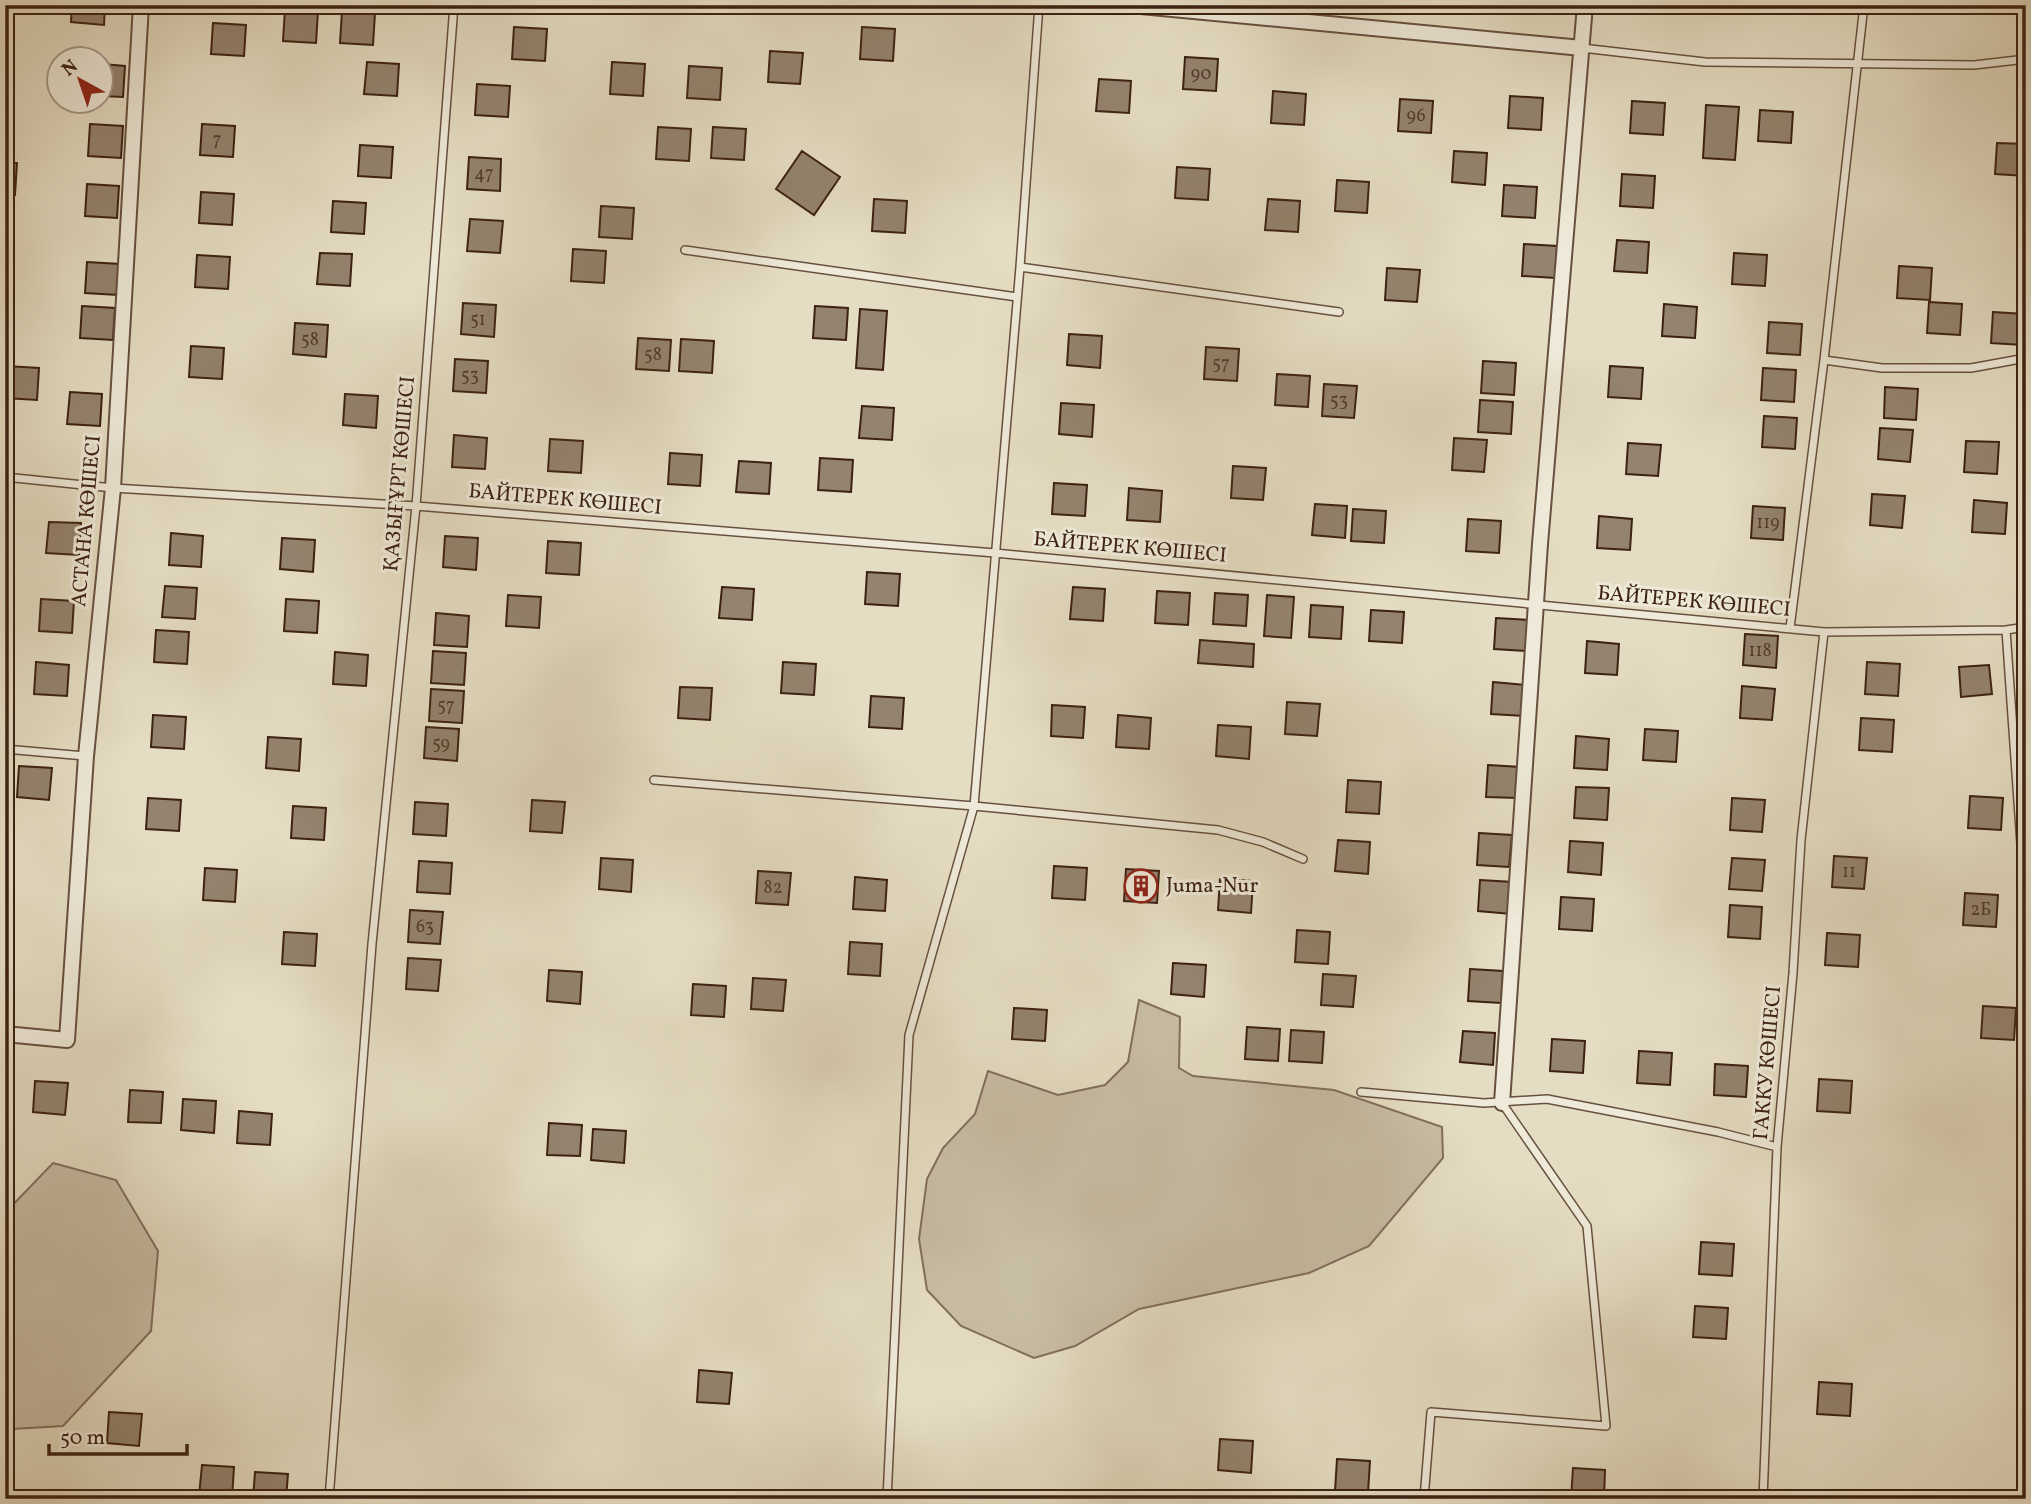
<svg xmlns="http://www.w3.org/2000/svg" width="2031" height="1504" viewBox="0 0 2031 1504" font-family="Vollkorn,serif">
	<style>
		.green { fill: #c8bda5; stroke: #826f5c; stroke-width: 2 }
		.building { fill: #94836f; stroke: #3d2113; stroke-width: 2 }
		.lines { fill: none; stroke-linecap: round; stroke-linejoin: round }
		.service-casing { stroke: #67503f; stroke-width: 10 }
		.minor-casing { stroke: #67503f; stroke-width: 18 }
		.service { stroke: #eee9d8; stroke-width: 7 }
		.minor { stroke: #eee9d8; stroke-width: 14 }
		.labels { text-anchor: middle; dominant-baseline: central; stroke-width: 6; stroke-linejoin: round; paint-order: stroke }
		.number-label { font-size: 18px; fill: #533a2a }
		.street-label { font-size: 21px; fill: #3d2113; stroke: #eee9d8 }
		.poi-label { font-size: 21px; fill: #3d2113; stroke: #eee9d8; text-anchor: start }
	</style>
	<rect width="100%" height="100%" fill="#e5ddc3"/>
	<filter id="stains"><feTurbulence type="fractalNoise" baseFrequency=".00286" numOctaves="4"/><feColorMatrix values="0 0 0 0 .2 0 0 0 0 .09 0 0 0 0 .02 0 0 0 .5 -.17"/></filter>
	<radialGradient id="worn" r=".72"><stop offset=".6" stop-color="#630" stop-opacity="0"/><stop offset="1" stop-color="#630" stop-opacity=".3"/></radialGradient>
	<path class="green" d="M 1139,1000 L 1180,1017 L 1179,1068 L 1193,1076 L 1334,1090 L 1442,1127 L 1443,1158 L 1369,1246 L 1309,1273 L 1139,1309 L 1075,1346 L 1034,1358 L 961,1326 L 927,1290 L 919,1239 L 927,1179 L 943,1148 L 975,1114 L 988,1071 L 1058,1095 L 1105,1085 L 1128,1062 Z
		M 53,1163 L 116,1180 L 158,1251 L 151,1331 L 63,1426 L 12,1429 L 5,1426 L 5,1213 Z"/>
	<path class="building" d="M 72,5 L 105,5 L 104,25 L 71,22 Z
		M 285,9 L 318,11 L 316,43 L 283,41 Z
		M 342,11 L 375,13 L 373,45 L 340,43 Z
		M 213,23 L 246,25 L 244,56 L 211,54 Z
		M 514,27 L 547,29 L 545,61 L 512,59 Z
		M 862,27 L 895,29 L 893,61 L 860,59 Z
		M 770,51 L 803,53 L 800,84 L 768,82 Z
		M 1185,57 L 1218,59 L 1216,91 L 1183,89 Z
		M 367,62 L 399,64 L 397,96 L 364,94 Z
		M 612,62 L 645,64 L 643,96 L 610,94 Z
		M 102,64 L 125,66 L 123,97 L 102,96 Z
		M 689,66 L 722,68 L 720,100 L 687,98 Z
		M 1099,79 L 1131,81 L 1129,113 L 1096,111 Z
		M 477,84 L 510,86 L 508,117 L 475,115 Z
		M 1273,91 L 1306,94 L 1304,125 L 1271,123 Z
		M 1510,96 L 1543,98 L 1541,130 L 1508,128 Z
		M 1400,99 L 1433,101 L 1431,133 L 1398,131 Z
		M 1632,101 L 1665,103 L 1663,135 L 1630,133 Z
		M 1706,105 L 1739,107 L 1735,160 L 1703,158 Z
		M 1760,110 L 1793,112 L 1791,143 L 1758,141 Z
		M 90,124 L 123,126 L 121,158 L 88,156 Z
		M 202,124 L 235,126 L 233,157 L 200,155 Z
		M 658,127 L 691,129 L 689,161 L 656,159 Z
		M 713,127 L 746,129 L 744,160 L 711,158 Z
		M 1997,143 L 2026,144 L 2026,176 L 1995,174 Z
		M 360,145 L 393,147 L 391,178 L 358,176 Z
		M 802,151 L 840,177 L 814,215 L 776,189 Z
		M 1454,151 L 1487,153 L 1485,185 L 1452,182 Z
		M 469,157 L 501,159 L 500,191 L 467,189 Z
		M 5,163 L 17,163 L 15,195 L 5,194 Z
		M 1177,167 L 1210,169 L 1208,200 L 1175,198 Z
		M 1622,174 L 1655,176 L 1653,208 L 1620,206 Z
		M 1337,180 L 1369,182 L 1367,213 L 1335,211 Z
		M 87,184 L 119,186 L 117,218 L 85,216 Z
		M 1504,185 L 1537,187 L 1535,218 L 1502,216 Z
		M 201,192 L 234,194 L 232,225 L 199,223 Z
		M 874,199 L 907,201 L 905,233 L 872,231 Z
		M 1268,199 L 1300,201 L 1298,232 L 1265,230 Z
		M 333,201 L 366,203 L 364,234 L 331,232 Z
		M 601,206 L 634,208 L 632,239 L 599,237 Z
		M 470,219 L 503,221 L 500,253 L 467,251 Z
		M 1617,240 L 1649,242 L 1647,273 L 1614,271 Z
		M 1524,244 L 1557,246 L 1555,278 L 1522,276 Z
		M 573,249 L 606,251 L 604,283 L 571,281 Z
		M 320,253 L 352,254 L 350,286 L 317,284 Z
		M 1734,253 L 1767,255 L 1765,286 L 1732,284 Z
		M 197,255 L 230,257 L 228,289 L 195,287 Z
		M 87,262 L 120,264 L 118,295 L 85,293 Z
		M 1899,266 L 1932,268 L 1930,300 L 1897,298 Z
		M 1387,268 L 1420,270 L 1417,302 L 1385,300 Z
		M 1929,302 L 1962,304 L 1960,335 L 1927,333 Z
		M 463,303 L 496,305 L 494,337 L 461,334 Z
		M 1664,304 L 1697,307 L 1695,338 L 1662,336 Z
		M 82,306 L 115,308 L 113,340 L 80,338 Z
		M 815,306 L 848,308 L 846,340 L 813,338 Z
		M 860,309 L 887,311 L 883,370 L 856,368 Z
		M 1993,312 L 2025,314 L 2023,345 L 1991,343 Z
		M 1769,322 L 1802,324 L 1800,355 L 1767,353 Z
		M 295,323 L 328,325 L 326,357 L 293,354 Z
		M 1069,334 L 1102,336 L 1100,368 L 1067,365 Z
		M 638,338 L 671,340 L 669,371 L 636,369 Z
		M 681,339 L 714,341 L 712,373 L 679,371 Z
		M 191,346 L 224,348 L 222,379 L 189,377 Z
		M 1206,347 L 1239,349 L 1237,381 L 1204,379 Z
		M 455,359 L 488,361 L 486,393 L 453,391 Z
		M 1483,361 L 1516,363 L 1514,395 L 1481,393 Z
		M 6,366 L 39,368 L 37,400 L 5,398 Z
		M 1610,366 L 1643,368 L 1641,399 L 1608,397 Z
		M 1763,368 L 1796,370 L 1794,402 L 1761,400 Z
		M 1277,374 L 1310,376 L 1308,407 L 1275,405 Z
		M 1324,384 L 1357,386 L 1354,418 L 1322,416 Z
		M 1885,387 L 1918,389 L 1916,420 L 1884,418 Z
		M 70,392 L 102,394 L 100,426 L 67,424 Z
		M 345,394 L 378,396 L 376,428 L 343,425 Z
		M 1480,400 L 1513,402 L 1511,434 L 1478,432 Z
		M 1061,403 L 1094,405 L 1092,437 L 1059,434 Z
		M 862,406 L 894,408 L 892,440 L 859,438 Z
		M 1764,416 L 1797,418 L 1795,449 L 1762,447 Z
		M 1880,428 L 1913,430 L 1910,462 L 1878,459 Z
		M 454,435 L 487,438 L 485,469 L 452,467 Z
		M 1454,438 L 1487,440 L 1484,472 L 1452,470 Z
		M 550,439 L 583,441 L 581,473 L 548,471 Z
		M 1966,441 L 1999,442 L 1997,474 L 1964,472 Z
		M 1628,443 L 1661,445 L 1658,476 L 1626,474 Z
		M 670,453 L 702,455 L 700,486 L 668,484 Z
		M 820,458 L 853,460 L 851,492 L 818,490 Z
		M 739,461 L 771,463 L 769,494 L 736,492 Z
		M 1233,466 L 1266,468 L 1263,500 L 1231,498 Z
		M 1054,483 L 1087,485 L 1085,516 L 1052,514 Z
		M 1129,488 L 1162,491 L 1160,522 L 1127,520 Z
		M 1872,494 L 1905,496 L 1902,528 L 1870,525 Z
		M 1974,500 L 2007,503 L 2005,534 L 1972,532 Z
		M 1315,504 L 1347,506 L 1345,538 L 1312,535 Z
		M 1753,506 L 1785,508 L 1783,540 L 1751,538 Z
		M 1353,509 L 1386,511 L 1384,543 L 1351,541 Z
		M 1599,516 L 1632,519 L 1630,550 L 1597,548 Z
		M 1468,519 L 1501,521 L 1499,553 L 1466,551 Z
		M 49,522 L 81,523 L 79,555 L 46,553 Z
		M 171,533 L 203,536 L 201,567 L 169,565 Z
		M 445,536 L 478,538 L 476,570 L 443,567 Z
		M 282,538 L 315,540 L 313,572 L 280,569 Z
		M 548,541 L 581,543 L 579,575 L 546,573 Z
		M 867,572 L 900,574 L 898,606 L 865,604 Z
		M 165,586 L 197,588 L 195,619 L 162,617 Z
		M 722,587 L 754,589 L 752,620 L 719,618 Z
		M 1073,587 L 1105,589 L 1103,621 L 1070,619 Z
		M 1157,591 L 1190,593 L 1188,625 L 1155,623 Z
		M 1215,593 L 1248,595 L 1246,626 L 1213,624 Z
		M 508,595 L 541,597 L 539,628 L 506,626 Z
		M 1267,595 L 1294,597 L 1291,638 L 1264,636 Z
		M 41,599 L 74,601 L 72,633 L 39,631 Z
		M 286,599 L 319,601 L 317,633 L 284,631 Z
		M 1311,605 L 1343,607 L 1341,639 L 1309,637 Z
		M 1371,610 L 1404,612 L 1402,643 L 1369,641 Z
		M 436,613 L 469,616 L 467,647 L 434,645 Z
		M 1496,618 L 1529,620 L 1527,651 L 1494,649 Z
		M 156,630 L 189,632 L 187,664 L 154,662 Z
		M 1745,634 L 1778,636 L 1776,668 L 1743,665 Z
		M 1200,640 L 1254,644 L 1253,667 L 1198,663 Z
		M 1587,641 L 1619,644 L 1617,675 L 1585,673 Z
		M 433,651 L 466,653 L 464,685 L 431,683 Z
		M 335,652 L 368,655 L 366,686 L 333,684 Z
		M 36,662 L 69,665 L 67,696 L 34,694 Z
		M 783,662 L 816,664 L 814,695 L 781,693 Z
		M 1867,662 L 1900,664 L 1898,696 L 1865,694 Z
		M 1989,665 L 1992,694 L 1961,697 L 1959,667 Z
		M 1493,682 L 1526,685 L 1524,716 L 1491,714 Z
		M 1742,686 L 1775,689 L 1772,720 L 1740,718 Z
		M 680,687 L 712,688 L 710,720 L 678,718 Z
		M 431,689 L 464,691 L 462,723 L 429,721 Z
		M 871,696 L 904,698 L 902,729 L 869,727 Z
		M 1287,702 L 1320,704 L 1317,736 L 1285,734 Z
		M 1052,705 L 1085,707 L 1083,738 L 1051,736 Z
		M 153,715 L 186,717 L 184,749 L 151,747 Z
		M 1118,715 L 1151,718 L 1149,749 L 1116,747 Z
		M 1861,718 L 1894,720 L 1892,752 L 1859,750 Z
		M 1218,725 L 1251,727 L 1249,759 L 1216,756 Z
		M 426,727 L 459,729 L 457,761 L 424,758 Z
		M 1645,729 L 1678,731 L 1676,762 L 1643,760 Z
		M 1576,736 L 1609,739 L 1607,770 L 1574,768 Z
		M 268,737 L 301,739 L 299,771 L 266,768 Z
		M 1488,765 L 1521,767 L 1518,798 L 1486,797 Z
		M 19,766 L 52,768 L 49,800 L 17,797 Z
		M 1348,780 L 1381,782 L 1379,814 L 1346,812 Z
		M 1576,787 L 1609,788 L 1607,820 L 1574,818 Z
		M 1970,796 L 2003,798 L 2001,830 L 1968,828 Z
		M 148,798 L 181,800 L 179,831 L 146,829 Z
		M 1732,798 L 1765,800 L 1762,832 L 1730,830 Z
		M 532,800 L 565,802 L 562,833 L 530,831 Z
		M 415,802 L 448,804 L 446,836 L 413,834 Z
		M 293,806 L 326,808 L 324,840 L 291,838 Z
		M 1479,833 L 1512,835 L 1509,867 L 1477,865 Z
		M 1338,840 L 1370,842 L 1368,874 L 1335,871 Z
		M 1570,841 L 1603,843 L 1601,875 L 1568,872 Z
		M 1834,856 L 1867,858 L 1864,889 L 1832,887 Z
		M 601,858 L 633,860 L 631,892 L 599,889 Z
		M 1732,858 L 1765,860 L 1762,891 L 1729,889 Z
		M 419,861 L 452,863 L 450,894 L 417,892 Z
		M 1054,866 L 1087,868 L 1085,900 L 1052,898 Z
		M 205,868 L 237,870 L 235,902 L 203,900 Z
		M 1126,869 L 1159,871 L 1157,903 L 1124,901 Z
		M 758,871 L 791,873 L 788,905 L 756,903 Z
		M 855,877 L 887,880 L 885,911 L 853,909 Z
		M 1220,879 L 1253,881 L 1251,913 L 1218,910 Z
		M 1480,880 L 1513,882 L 1511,914 L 1478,911 Z
		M 1965,893 L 1998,895 L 1996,927 L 1963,925 Z
		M 1561,897 L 1594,899 L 1592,931 L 1559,929 Z
		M 1730,905 L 1762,907 L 1760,939 L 1728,937 Z
		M 410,910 L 443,912 L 440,944 L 408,942 Z
		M 1297,930 L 1330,932 L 1328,964 L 1295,962 Z
		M 284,932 L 317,934 L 315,966 L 282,964 Z
		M 1827,933 L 1860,935 L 1858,967 L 1825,965 Z
		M 850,942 L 882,944 L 880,976 L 848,974 Z
		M 408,958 L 441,960 L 438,991 L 406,989 Z
		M 1173,963 L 1206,965 L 1204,997 L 1171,994 Z
		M 1470,969 L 1503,971 L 1501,1003 L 1468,1001 Z
		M 549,970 L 582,972 L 580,1004 L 547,1001 Z
		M 1323,974 L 1356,976 L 1353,1007 L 1321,1005 Z
		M 753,978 L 786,980 L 783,1011 L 751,1009 Z
		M 693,984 L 726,986 L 724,1017 L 691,1015 Z
		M 1983,1006 L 2016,1008 L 2014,1040 L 1981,1038 Z
		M 1014,1008 L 1047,1010 L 1045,1041 L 1012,1039 Z
		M 1247,1027 L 1280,1029 L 1278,1061 L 1245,1059 Z
		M 1291,1030 L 1324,1032 L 1322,1063 L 1289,1061 Z
		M 1463,1031 L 1495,1033 L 1493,1065 L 1460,1062 Z
		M 1552,1039 L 1585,1041 L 1583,1073 L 1550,1071 Z
		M 1639,1051 L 1672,1053 L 1670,1085 L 1637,1083 Z
		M 1715,1064 L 1748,1066 L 1746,1097 L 1714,1095 Z
		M 1819,1079 L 1852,1081 L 1850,1113 L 1817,1111 Z
		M 35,1081 L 68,1083 L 65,1115 L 33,1112 Z
		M 130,1090 L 163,1092 L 161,1123 L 128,1122 Z
		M 183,1099 L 216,1101 L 214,1133 L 181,1130 Z
		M 239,1111 L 272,1114 L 270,1145 L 237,1143 Z
		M 549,1123 L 582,1125 L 580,1156 L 547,1155 Z
		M 593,1129 L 626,1131 L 624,1163 L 591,1160 Z
		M 1701,1242 L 1734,1244 L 1732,1276 L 1699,1274 Z
		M 1695,1306 L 1728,1308 L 1726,1339 L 1693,1337 Z
		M 699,1370 L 732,1373 L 729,1404 L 697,1402 Z
		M 1819,1382 L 1852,1384 L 1850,1416 L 1817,1414 Z
		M 109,1412 L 142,1414 L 139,1446 L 107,1443 Z
		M 1220,1439 L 1253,1441 L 1251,1473 L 1218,1470 Z
		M 1337,1459 L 1370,1461 L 1368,1493 L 1335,1491 Z
		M 202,1465 L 234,1467 L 232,1498 L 199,1496 Z
		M 1573,1468 L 1605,1470 L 1604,1499 L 1571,1499 Z
		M 255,1472 L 288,1474 L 286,1499 L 253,1499 Z"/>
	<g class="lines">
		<defs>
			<path id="service" d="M 1582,48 L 1705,62 L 1974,65 L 2026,59
				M 685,250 L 1017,297
				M 1020,267 L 1339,312
				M 1824,360 L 1882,368 L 1971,368 L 2026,358
				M 5,477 L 113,488 L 416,506 L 995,553 L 1824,632 L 2006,630 L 2023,873 L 2026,873
				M 1790,628 L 1824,360 L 1864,5
				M 2006,630 L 2026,627
				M 5,749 L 85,756
				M 654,780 L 974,806 L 1218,830 L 1263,842 L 1303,859
				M 2023,873 L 2026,927
				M 1361,1092 L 1484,1103 L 1547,1099 L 1718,1132 L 1777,1147
				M 329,1499 L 372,944 L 416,506 L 454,5
				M 887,1499 L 909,1035 L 974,806 L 1020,267 L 1039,5
				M 1424,1499 L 1431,1412 L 1606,1426 L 1587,1226 L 1502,1103
				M 1763,1499 L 1777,1147 L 1793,973 L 1801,840 L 1824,632"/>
			<path id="minor" d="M 1130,5 L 1582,48
				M 5,1034 L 67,1040 L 86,756 L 113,488 L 141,5
				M 1502,1103 L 1540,544 L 1585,5"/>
		</defs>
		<use href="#service" class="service-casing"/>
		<use href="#minor" class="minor-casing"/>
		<use href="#service" class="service"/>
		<use href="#minor" class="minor"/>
	</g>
	<defs>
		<symbol id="building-ring" viewBox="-11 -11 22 22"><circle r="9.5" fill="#eee9d8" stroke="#8f2418" stroke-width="1.5"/><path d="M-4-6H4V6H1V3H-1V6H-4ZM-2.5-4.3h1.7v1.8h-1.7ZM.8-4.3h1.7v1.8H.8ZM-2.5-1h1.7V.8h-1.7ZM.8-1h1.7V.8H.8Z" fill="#8f2418"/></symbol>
	</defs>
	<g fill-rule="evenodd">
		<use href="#building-ring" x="1122" y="867" width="38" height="38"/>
	</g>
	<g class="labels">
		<g class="number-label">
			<text x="1201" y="74">90</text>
			<text x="1416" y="116">96</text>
			<text x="217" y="140">7</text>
			<text x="484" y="174">47</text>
			<text x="478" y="320">51</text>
			<text x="310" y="340">58</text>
			<text x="653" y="355">58</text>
			<text x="1221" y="364">57</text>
			<text x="470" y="376">53</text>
			<text x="1339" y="401">53</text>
			<text x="1768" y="523">119</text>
			<text x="1760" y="651">118</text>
			<text x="446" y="706">57</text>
			<text x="441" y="744">59</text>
			<text x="1849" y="872">11</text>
			<text x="773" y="888">82</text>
			<text x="1981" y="910">2Б</text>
			<text x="425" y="927">63</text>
		</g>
		<g class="street-label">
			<text transform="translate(400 474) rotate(-85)">ҚАЗЫҒҰРТ КӨШЕСІ</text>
			<text transform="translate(565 500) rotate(5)">БАЙТЕРЕК КӨШЕСІ</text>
			<text transform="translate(87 521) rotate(-85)">АСТАНА КӨШЕСІ</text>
			<text transform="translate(1130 548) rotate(5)">БАЙТЕРЕК КӨШЕСІ</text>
			<text transform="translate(1694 602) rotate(5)">БАЙТЕРЕК КӨШЕСІ</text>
			<text transform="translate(1768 1063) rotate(-85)">ГАККУ КӨШЕСІ</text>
		</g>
		<g class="poi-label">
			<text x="1166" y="886">Juma-Nur</text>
		</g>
	</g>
	<rect width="2031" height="1504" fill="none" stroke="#e5ddc3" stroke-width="28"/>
	<rect x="7" y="7" width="2017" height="1490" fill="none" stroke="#3d2113" stroke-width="3.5"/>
	<rect x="14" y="14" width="2003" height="1476" fill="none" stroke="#3d2113" stroke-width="2"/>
	<g transform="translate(80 80) rotate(320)"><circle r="33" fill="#eee9d8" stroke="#a79989" stroke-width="2"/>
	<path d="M0-5L12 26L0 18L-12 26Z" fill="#8f2418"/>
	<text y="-10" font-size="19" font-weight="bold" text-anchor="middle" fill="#3d2113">N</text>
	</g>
	<path d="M49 1444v10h138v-10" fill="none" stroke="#3d2113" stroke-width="3.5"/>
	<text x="60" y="1444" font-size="21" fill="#3d2113" stroke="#eee9d8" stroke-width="5" paint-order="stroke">50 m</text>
	<rect width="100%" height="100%" filter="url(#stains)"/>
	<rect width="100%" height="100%" fill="url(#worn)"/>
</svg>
